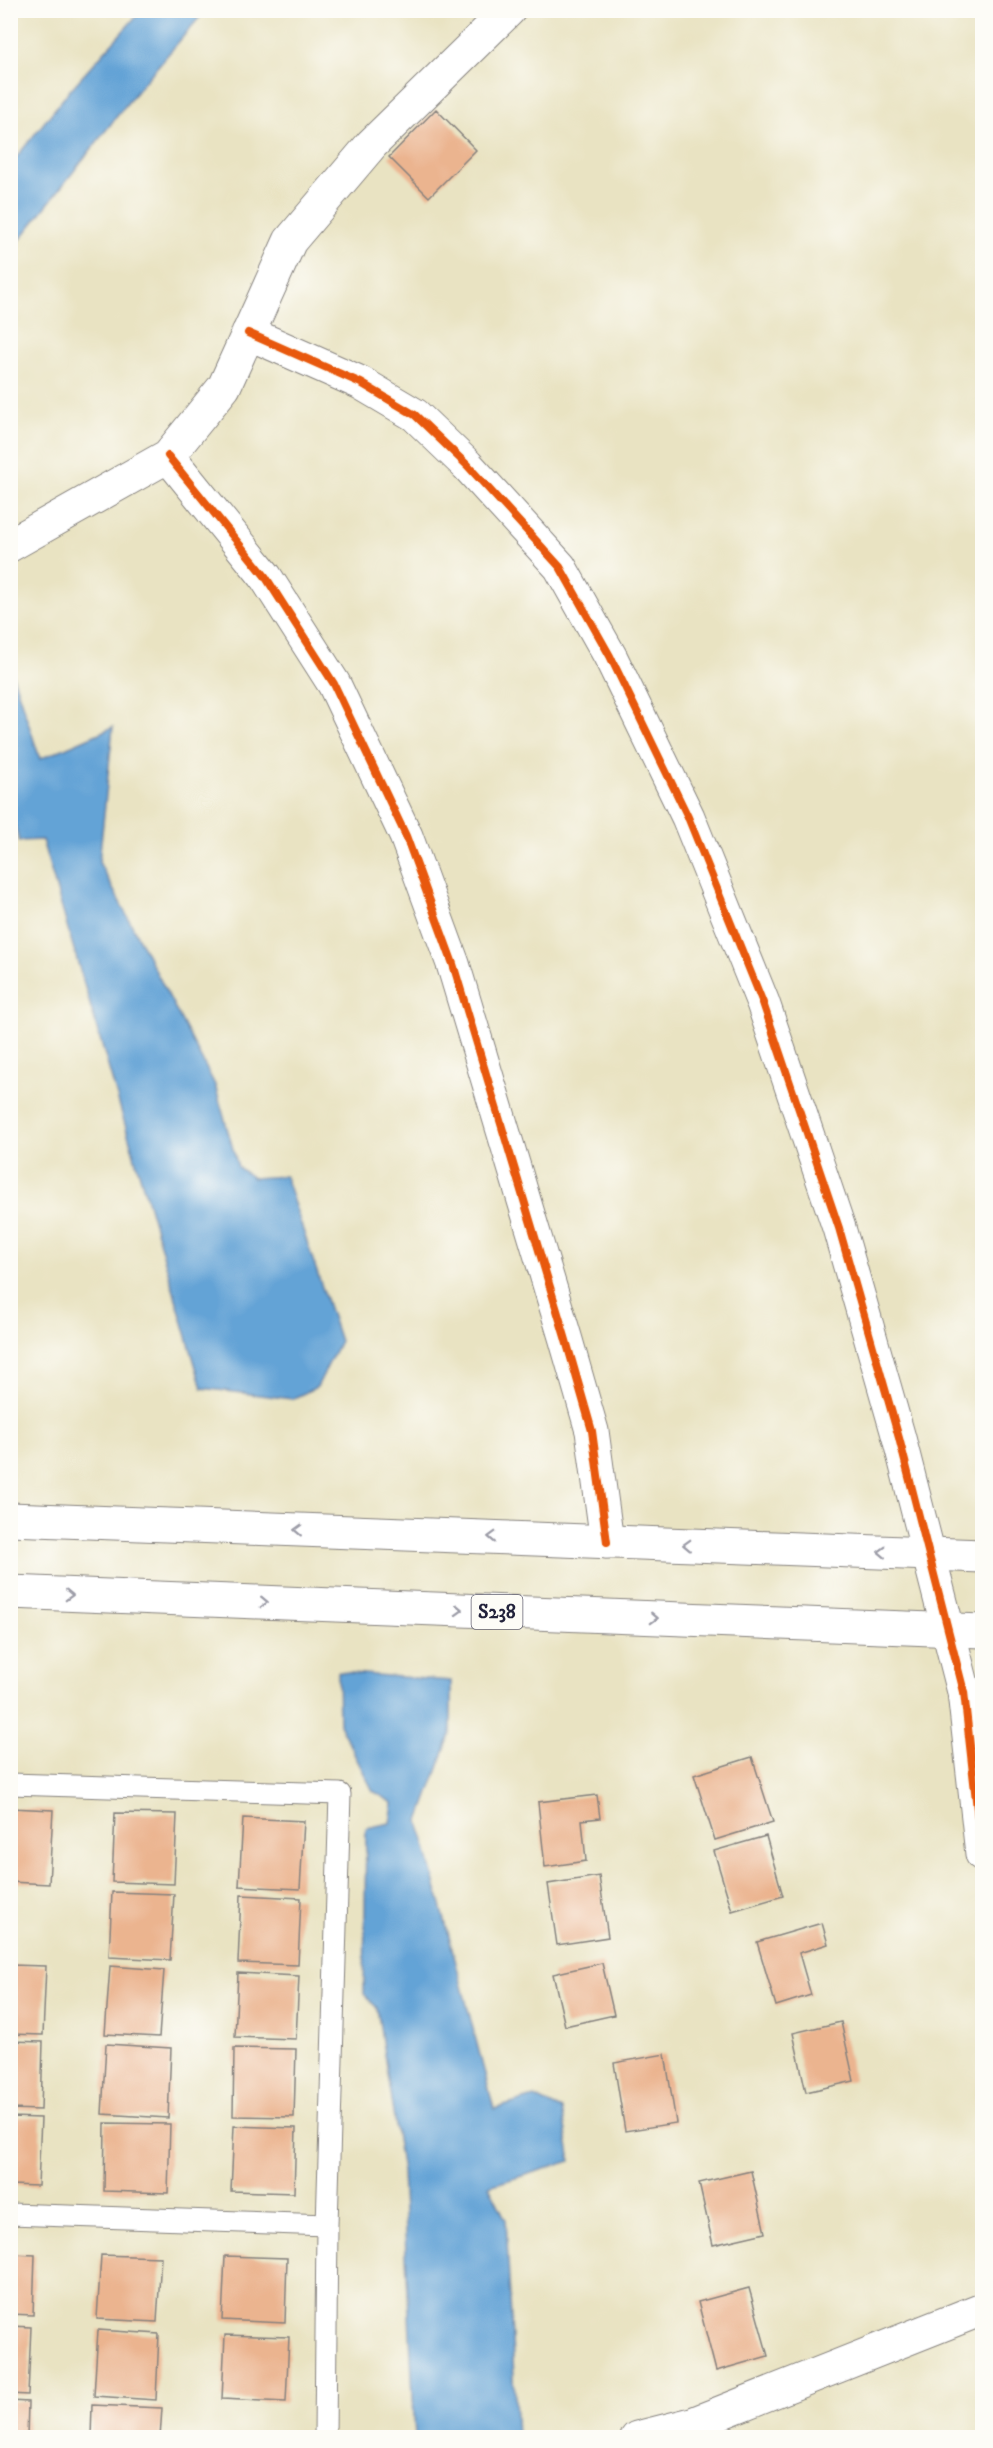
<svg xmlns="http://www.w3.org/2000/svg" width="993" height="2448" viewBox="0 0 993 2448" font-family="'IM FELL DW Pica',serif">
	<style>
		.water { fill: #63a3d6; stroke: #426288; stroke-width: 1.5 }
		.building { fill: #ebb48f }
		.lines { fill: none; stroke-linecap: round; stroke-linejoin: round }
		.service-casing { stroke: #86827e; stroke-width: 23 }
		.minor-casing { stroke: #86827e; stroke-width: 35 }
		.primary-casing { stroke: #86827e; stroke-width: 35 }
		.service { stroke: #fff; stroke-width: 21 }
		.minor { stroke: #fff; stroke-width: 33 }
		.primary { stroke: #fff; stroke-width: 33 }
		.cycleway-casing { stroke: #fdfcf7; stroke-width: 11 }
		.cycleway { stroke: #e8590c; stroke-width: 8 }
		.oneway { stroke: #9c9ca7 }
		.labels { text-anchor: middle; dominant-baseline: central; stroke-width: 4.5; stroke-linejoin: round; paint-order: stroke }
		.shield { fill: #fdfcf7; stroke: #646373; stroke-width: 1.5 }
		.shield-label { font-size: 20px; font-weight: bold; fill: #22223b }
	</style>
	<rect width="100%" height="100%" fill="#fdfcf7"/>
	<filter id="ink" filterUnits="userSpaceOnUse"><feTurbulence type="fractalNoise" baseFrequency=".0167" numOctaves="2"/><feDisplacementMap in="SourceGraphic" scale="12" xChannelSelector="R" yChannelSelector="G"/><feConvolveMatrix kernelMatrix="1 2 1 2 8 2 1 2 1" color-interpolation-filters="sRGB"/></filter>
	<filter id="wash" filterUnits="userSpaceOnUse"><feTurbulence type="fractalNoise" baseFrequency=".008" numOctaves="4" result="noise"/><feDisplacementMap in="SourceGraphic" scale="24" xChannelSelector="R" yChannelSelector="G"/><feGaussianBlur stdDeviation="1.35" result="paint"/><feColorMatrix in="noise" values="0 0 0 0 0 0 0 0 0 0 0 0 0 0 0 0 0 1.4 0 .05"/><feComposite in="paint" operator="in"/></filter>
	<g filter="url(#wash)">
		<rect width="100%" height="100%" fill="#e9e3c2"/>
		<path class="water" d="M 142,10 L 205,11 L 140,87 L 11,251 L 11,164 L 70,90 Z
			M 10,667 L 40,759 L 113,727 L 99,862 L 215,1085 L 238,1167 L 253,1178 L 285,1176 L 340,1341 L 317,1387 L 292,1399 L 202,1388 L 42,840 L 19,841 L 11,810 Z
			M 338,1672 L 451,1681 L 451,1732 L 419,1821 L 494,2109 L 534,2097 L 562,2110 L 571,2161 L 489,2186 L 506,2220 L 517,2437 L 415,2437 L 402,2172 L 377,2008 L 364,1994 L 366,1828 L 390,1823 L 393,1803 L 373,1791 L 339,1724 Z"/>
		<g id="blocks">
			<path class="building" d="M 436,109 L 476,150 L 429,197 L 389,157 Z
				M 752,1757 L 773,1822 L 715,1840 L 694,1775 Z
				M 597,1795 L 600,1818 L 582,1820 L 586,1861 L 545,1867 L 538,1802 Z
				M 10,1808 L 53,1810 L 49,1884 L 10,1882 Z
				M 115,1813 L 177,1814 L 174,1884 L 112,1882 Z
				M 243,1818 L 304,1821 L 300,1889 L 239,1886 Z
				M 766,1836 L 783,1896 L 732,1911 L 714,1851 Z
				M 599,1876 L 608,1937 L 557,1945 L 548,1884 Z
				M 112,1892 L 174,1894 L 170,1960 L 109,1957 Z
				M 241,1895 L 301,1898 L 298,1965 L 238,1963 Z
				M 822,1923 L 828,1944 L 799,1953 L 811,1995 L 776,2006 L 757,1942 Z
				M 602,1963 L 614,2015 L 565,2026 L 553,1974 Z
				M 10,1965 L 46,1966 L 43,2035 L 10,2034 Z
				M 110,1966 L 164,1970 L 159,2037 L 105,2034 Z
				M 238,1973 L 299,1976 L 296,2039 L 235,2037 Z
				M 841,2022 L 854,2081 L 806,2092 L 793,2033 Z
				M 10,2041 L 43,2042 L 41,2110 L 10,2109 Z
				M 106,2044 L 171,2048 L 168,2118 L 102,2114 Z
				M 234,2048 L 296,2049 L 294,2117 L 233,2116 Z
				M 665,2054 L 676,2123 L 625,2131 L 614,2063 Z
				M 10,2117 L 41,2118 L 38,2186 L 10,2185 Z
				M 105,2123 L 170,2124 L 168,2193 L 104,2191 Z
				M 234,2126 L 296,2128 L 294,2193 L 231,2191 Z
				M 751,2171 L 765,2233 L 713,2245 L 699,2183 Z
				M 10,2254 L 35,2255 L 33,2315 L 10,2314 Z
				M 101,2255 L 161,2257 L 157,2322 L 97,2319 Z
				M 225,2256 L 287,2258 L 285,2323 L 222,2320 Z
				M 749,2288 L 768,2356 L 716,2371 L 698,2302 Z
				M 10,2326 L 31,2327 L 28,2395 L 10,2394 Z
				M 98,2330 L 159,2334 L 156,2400 L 94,2396 Z
				M 225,2335 L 289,2337 L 286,2402 L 222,2399 Z
				M 10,2401 L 28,2402 L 27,2438 L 10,2438 Z
				M 92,2405 L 162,2408 L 160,2438 L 91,2438 Z"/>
		</g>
	</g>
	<g filter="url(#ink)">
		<use href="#blocks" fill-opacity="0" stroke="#86827e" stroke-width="1.5"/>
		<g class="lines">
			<defs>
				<path id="service" d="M 10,1784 L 340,1794 L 327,2225 L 325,2438
					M 10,2214 L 327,2225"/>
				<path id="minor" d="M 248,333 L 361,383 L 415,415 L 467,465 L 560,567 L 610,656 L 688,817 L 763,1003 L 839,1228 L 899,1438 L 964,1692 L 982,1854
					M 168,456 L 265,576 L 334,684 L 406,836 L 453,964 L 565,1337 L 592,1431 L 607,1542
					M 10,545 L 168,456 L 224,387 L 290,241 L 372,144 L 509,10
					M 637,2438 L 692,2424 L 982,2309"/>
				<path id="primary" d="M 10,1519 L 982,1556
					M 10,1592 L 982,1631"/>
			</defs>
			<use href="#service" class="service-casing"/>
			<use href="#minor" class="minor-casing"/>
			<use href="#primary" class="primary-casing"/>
			<use href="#service" class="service"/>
			<use href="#minor" class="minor"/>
			<use href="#primary" class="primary"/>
			<defs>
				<path id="cycleway" d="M 248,333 L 361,383 L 415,415 L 467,465 L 560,567 L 610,656 L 688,817 L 763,1003 L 839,1228 L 899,1438 L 964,1692 L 982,1854
					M 168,456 L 265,576 L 334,684 L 406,836 L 453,964 L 565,1337 L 592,1431 L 607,1542"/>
			</defs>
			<use href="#cycleway" class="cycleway-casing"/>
			<use href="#cycleway" class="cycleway"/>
		</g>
		<defs><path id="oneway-chevron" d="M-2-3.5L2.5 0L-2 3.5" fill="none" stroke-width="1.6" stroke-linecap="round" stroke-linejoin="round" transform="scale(1.5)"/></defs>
		<g class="oneway">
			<use href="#oneway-chevron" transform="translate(298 1530) rotate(-178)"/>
			<use href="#oneway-chevron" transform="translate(492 1537) rotate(-178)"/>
			<use href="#oneway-chevron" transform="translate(687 1545) rotate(-178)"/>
			<use href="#oneway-chevron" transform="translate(882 1552) rotate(-178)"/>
			<use href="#oneway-chevron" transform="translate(69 1595) rotate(2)"/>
			<use href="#oneway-chevron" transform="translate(264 1602) rotate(2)"/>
			<use href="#oneway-chevron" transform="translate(459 1610) rotate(2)"/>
			<use href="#oneway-chevron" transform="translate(654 1618) rotate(2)"/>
		</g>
	</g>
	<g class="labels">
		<rect class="shield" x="471.5" y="1595" width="51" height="34" rx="4.5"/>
		<g class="shield-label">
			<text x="497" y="1612">S238</text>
		</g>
	</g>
	<rect width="993" height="2448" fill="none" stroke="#fdfcf7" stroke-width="36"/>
</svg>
